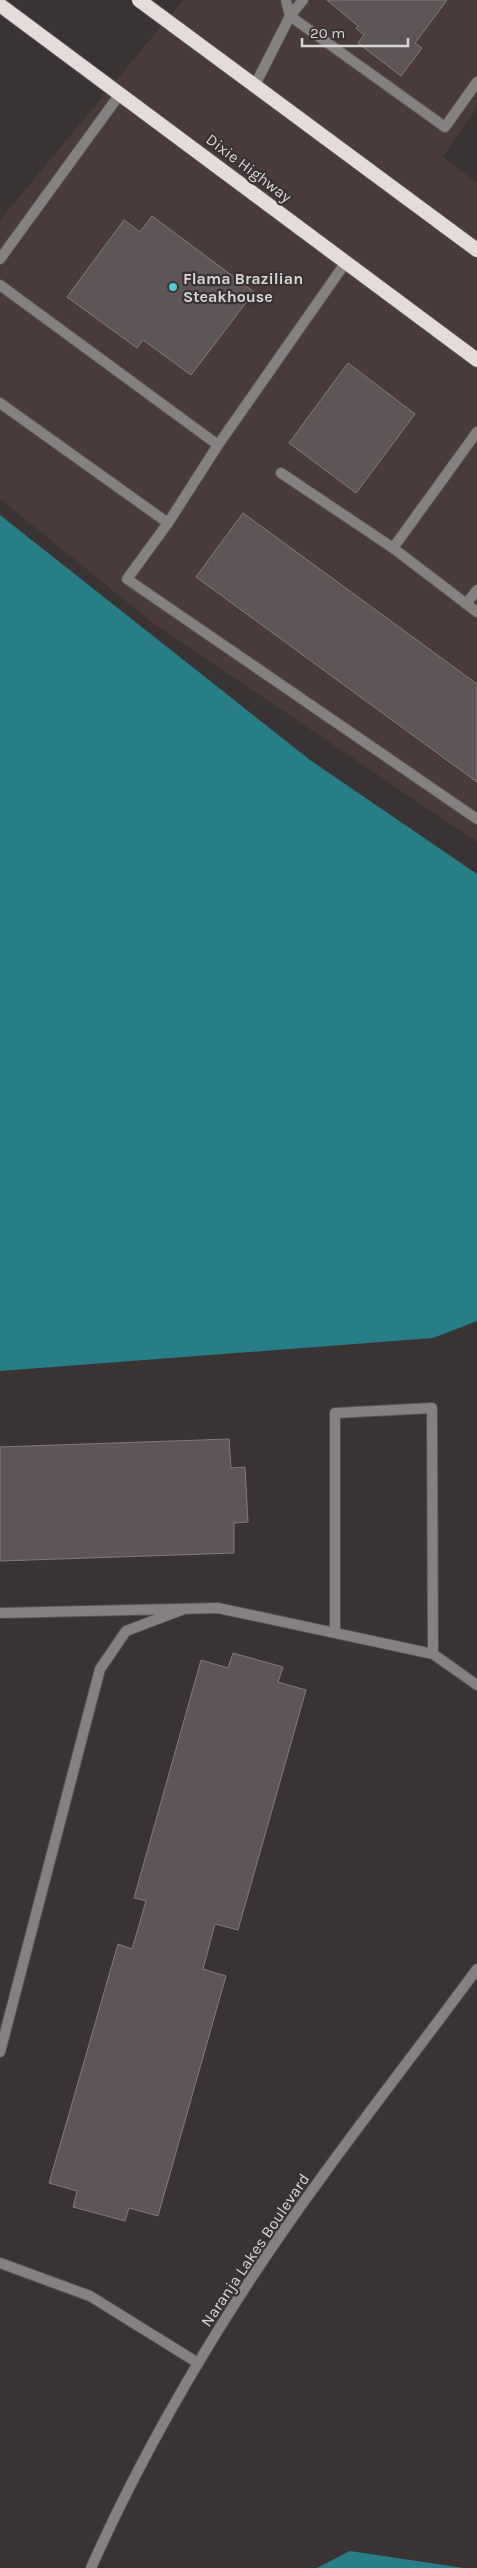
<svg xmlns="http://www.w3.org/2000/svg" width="477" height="2568" viewBox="0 0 477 2568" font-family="Karla,sans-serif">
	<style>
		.built { fill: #493b3a }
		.water { fill: #277e87 }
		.building { fill: #5e5656; stroke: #837b7a }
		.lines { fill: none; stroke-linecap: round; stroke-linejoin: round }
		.service-casing { stroke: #575050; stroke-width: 12 }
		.minor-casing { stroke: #575050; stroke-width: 12 }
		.trunk-casing { stroke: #575050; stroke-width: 16 }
		.service { stroke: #858181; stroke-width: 10 }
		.minor { stroke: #858181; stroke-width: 10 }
		.trunk { stroke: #e4dcdb; stroke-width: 14 }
		.poi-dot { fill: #52cbd8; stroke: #3a3333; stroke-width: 2 }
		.labels { text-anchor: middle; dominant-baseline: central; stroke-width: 4.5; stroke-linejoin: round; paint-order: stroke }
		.street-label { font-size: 16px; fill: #dad5d5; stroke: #3a3333 }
		.poi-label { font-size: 16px; font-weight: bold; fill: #dad5d5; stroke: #3a3333; text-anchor: start }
	</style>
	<rect width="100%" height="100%" fill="#3a3333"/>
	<path class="built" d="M 183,0 L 477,0 L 477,107 L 443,157 L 477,183 L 477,842 L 153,623 L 0,499 L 0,220 Z"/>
	<path class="water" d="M 0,515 L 310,760 L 477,874 L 477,1321 L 433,1338 L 0,1371 Z
		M 350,2551 L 464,2568 L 317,2568 Z"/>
	<path class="building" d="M 327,0 L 447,0 L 415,43 L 422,48 L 401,76 L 358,43 L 364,35 L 356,28 L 358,26 Z
		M 152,216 L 254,292 L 191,375 L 143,340 L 137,348 L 67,297 L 124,220 L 140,232 Z
		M 348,363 L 415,414 L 356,493 L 289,443 Z
		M 243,513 L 477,684 L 477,782 L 196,577 Z
		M 229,1439 L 231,1468 L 245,1467 L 248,1522 L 234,1523 L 234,1553 L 0,1561 L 0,1447 Z
		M 233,1653 L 283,1667 L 278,1682 L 306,1690 L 238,1930 L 215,1924 L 203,1969 L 226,1976 L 158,2216 L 129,2208 L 125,2221 L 73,2207 L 77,2191 L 49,2183 L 118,1944 L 132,1949 L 146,1901 L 134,1898 L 201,1660 L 228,1668 Z"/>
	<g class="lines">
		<defs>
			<path id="service" d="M 303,0 L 290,16 L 445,127 L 477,82
				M 255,85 L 290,16 L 286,0
				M 0,259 L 120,94
				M 346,262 L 218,445 L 168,523 L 127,579 L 477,819
				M 0,285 L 218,445
				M 0,403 L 168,523
				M 281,473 L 393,548 L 477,612
				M 393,548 L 477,432
				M 466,604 L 477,590
				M 0,1613 L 218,1608 L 433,1654
				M 335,1633 L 335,1413 L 432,1408 L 433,1654 L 477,1685
				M 0,2052 L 100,1669 L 126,1631 L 184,1609
				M 0,2263 L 90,2296 L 198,2363"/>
			<path id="minor" d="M 91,2568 C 136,2467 191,2370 252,2277 C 322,2171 402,2071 477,1969"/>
			<path id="trunk" d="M 139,0 L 477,250
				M 0,5 L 477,360"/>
		</defs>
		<use href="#service" class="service-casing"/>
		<use href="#minor" class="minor-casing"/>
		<use href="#trunk" class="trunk-casing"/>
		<use href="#service" class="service"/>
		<use href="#minor" class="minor"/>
		<use href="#trunk" class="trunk"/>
	</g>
	<circle class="poi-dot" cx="173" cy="287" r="5"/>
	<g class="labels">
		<g class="street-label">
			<text transform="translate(249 168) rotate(37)">Dixie Highway</text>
			<text transform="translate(255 2250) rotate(-56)">Naranja Lakes Boulevard</text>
		</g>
		<g class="poi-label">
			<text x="183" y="278">Flama Brazilian<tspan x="183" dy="18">Steakhouse</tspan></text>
		</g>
	</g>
	<path d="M302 38v8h106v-8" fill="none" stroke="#dad5d5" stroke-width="2.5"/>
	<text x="310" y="38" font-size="15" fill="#dad5d5" stroke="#3a3333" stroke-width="4" paint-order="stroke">20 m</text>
</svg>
